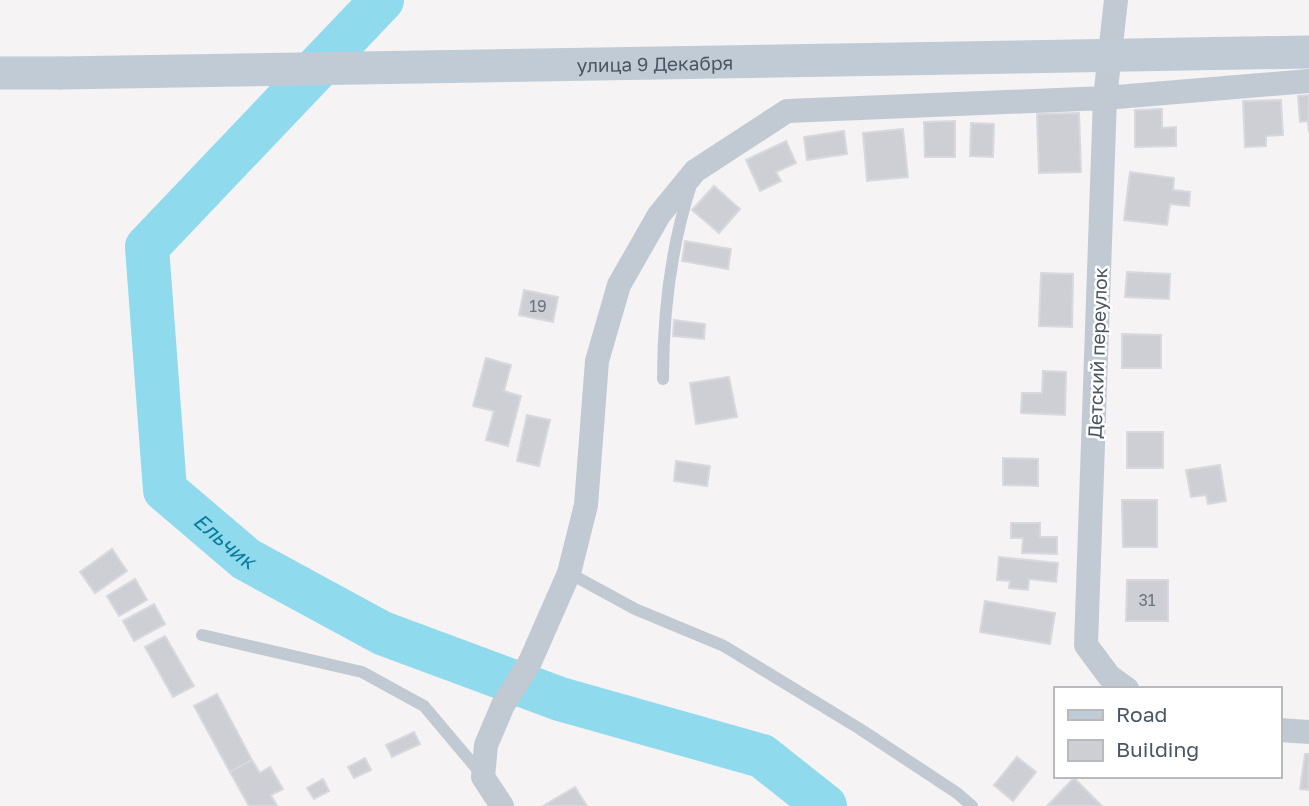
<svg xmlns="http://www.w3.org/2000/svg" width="1309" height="806" viewBox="0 0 1309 806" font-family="'Golos Text',sans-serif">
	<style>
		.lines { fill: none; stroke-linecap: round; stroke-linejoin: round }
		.river { stroke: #90daee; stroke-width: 44 }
		.building { fill: #cdcfd5; stroke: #d7d9de; stroke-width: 2 }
		.service { stroke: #c1cad2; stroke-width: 12 }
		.minor { stroke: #c1cad2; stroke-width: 24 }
		.secondary { stroke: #c1cbd6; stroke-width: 33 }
		.secondary-bridge { stroke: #c1cbd6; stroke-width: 33 }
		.labels { text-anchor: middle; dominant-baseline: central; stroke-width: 5; stroke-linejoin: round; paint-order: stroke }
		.number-label { font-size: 16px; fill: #6b747e }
		.street-label { font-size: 19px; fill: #4a5661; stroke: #fff }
		.water-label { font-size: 21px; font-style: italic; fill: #0c7c9b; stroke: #fff }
	</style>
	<rect width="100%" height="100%" fill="#f5f3f3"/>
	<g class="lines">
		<path class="river" id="s1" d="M 382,0 L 147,247 L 165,490 L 246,559 L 382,633 L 560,699 L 762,756 L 825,806"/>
	</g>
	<path class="building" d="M 1309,95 L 1309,132 L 1308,121 L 1300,122 L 1298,96 Z
		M 1281,100 L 1283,135 L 1266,136 L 1266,146 L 1245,147 L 1243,101 Z
		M 1162,109 L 1162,128 L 1176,127 L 1176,146 L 1135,147 L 1135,110 Z
		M 1079,113 L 1081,172 L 1039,173 L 1037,114 Z
		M 955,121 L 955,157 L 925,157 L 924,122 Z
		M 971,123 L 994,124 L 993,157 L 970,156 Z
		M 903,129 L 908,177 L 867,181 L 863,133 Z
		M 844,131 L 847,154 L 807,160 L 804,137 Z
		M 786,141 L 796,163 L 776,172 L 781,181 L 760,191 L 746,160 Z
		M 1130,172 L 1174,178 L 1173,190 L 1190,192 L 1189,206 L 1170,204 L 1167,225 L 1124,220 Z
		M 714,186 L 740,209 L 719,233 L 692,210 Z
		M 685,241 L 731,249 L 728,269 L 682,261 Z
		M 1127,272 L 1170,274 L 1169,299 L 1125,297 Z
		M 1041,273 L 1073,274 L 1072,327 L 1039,326 Z
		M 524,290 L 558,297 L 553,322 L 519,315 Z
		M 674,320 L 705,324 L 704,339 L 673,336 Z
		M 1122,334 L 1161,335 L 1161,368 L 1122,368 Z
		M 486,358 L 511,365 L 504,391 L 521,396 L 508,446 L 486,440 L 494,411 L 473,406 Z
		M 1043,371 L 1066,372 L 1065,415 L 1021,413 L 1022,393 L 1042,393 Z
		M 729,377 L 737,417 L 696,424 L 690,383 Z
		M 527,415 L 550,420 L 539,466 L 517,461 Z
		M 1127,432 L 1163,432 L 1163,468 L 1127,468 Z
		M 1003,458 L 1038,459 L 1038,486 L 1003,485 Z
		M 676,461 L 710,466 L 707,486 L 674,481 Z
		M 1220,465 L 1226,501 L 1208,504 L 1206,495 L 1191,497 L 1186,470 Z
		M 1122,500 L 1157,500 L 1157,547 L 1123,547 Z
		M 1011,523 L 1040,523 L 1040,537 L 1057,537 L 1057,554 L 1022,553 L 1023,538 L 1011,538 Z
		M 112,549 L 127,571 L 95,593 L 80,572 Z
		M 999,557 L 1058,563 L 1056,582 L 1029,579 L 1028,590 L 1009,588 L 1010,581 L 997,580 Z
		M 135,579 L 147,600 L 119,616 L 107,596 Z
		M 1127,580 L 1168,580 L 1168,621 L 1126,621 Z
		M 985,601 L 1055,613 L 1050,644 L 980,632 Z
		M 154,604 L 165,624 L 134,641 L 123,621 Z
		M 165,636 L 194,686 L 173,697 L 145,647 Z
		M 217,694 L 252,760 L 230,772 L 194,706 Z
		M 414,732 L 420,744 L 392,757 L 386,745 Z
		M 1305,754 L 1309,754 L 1309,790 L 1300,789 Z
		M 1017,757 L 1036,772 L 1013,801 L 994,785 Z
		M 365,758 L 371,770 L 354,778 L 348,767 Z
		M 252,760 L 260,773 L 270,767 L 283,789 L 271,795 L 277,806 L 249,806 L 230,772 Z
		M 1074,778 L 1102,806 L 1047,806 Z
		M 323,779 L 329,791 L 314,799 L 307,788 Z
		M 575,787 L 587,806 L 543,806 Z"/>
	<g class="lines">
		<path class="service" d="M 663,379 C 663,314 670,251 690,188
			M 569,573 L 635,609 L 724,646 L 860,729 L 957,793 L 972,806
			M 202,635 L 362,672 L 424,706 L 483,776"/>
		<path class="minor" d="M 1116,0 L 1105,98 L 1086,645 L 1109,676 L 1127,689
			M 1279,730 L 1309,732
			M 502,806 L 483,777 L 486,745 L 503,705 L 530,662 L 569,573 L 586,505 L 597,361 L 619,285 L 659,215 L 695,171 L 787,111 L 1105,98 L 1309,81"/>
		<path class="secondary" d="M 0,73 L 60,73"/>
		<path class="secondary-bridge" id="s2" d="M 60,73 L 1309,52"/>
	</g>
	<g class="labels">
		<g class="number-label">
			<text x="538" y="306">19</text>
			<text x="1147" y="600">31</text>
		</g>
		<g class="street-label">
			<text stroke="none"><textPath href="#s2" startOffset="595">улица 9 Декабря</textPath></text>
			<text transform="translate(1097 353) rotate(-88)">Детский переулок</text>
		</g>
		<g class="water-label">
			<text stroke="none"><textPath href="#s1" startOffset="663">Ельчик</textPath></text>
		</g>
	</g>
	<rect x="1054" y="687" width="228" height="91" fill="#ffffff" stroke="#b7bbc0" stroke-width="2"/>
	<rect x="1068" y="710" width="35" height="10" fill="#c1cbd6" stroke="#b7bbc0" stroke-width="2"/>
	<text x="1116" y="722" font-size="21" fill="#4a5661">Road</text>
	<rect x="1068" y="740" width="35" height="21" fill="#cdcfd5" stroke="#b7bbc0" stroke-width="2"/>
	<text x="1116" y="757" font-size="21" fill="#4a5661">Building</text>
</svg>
